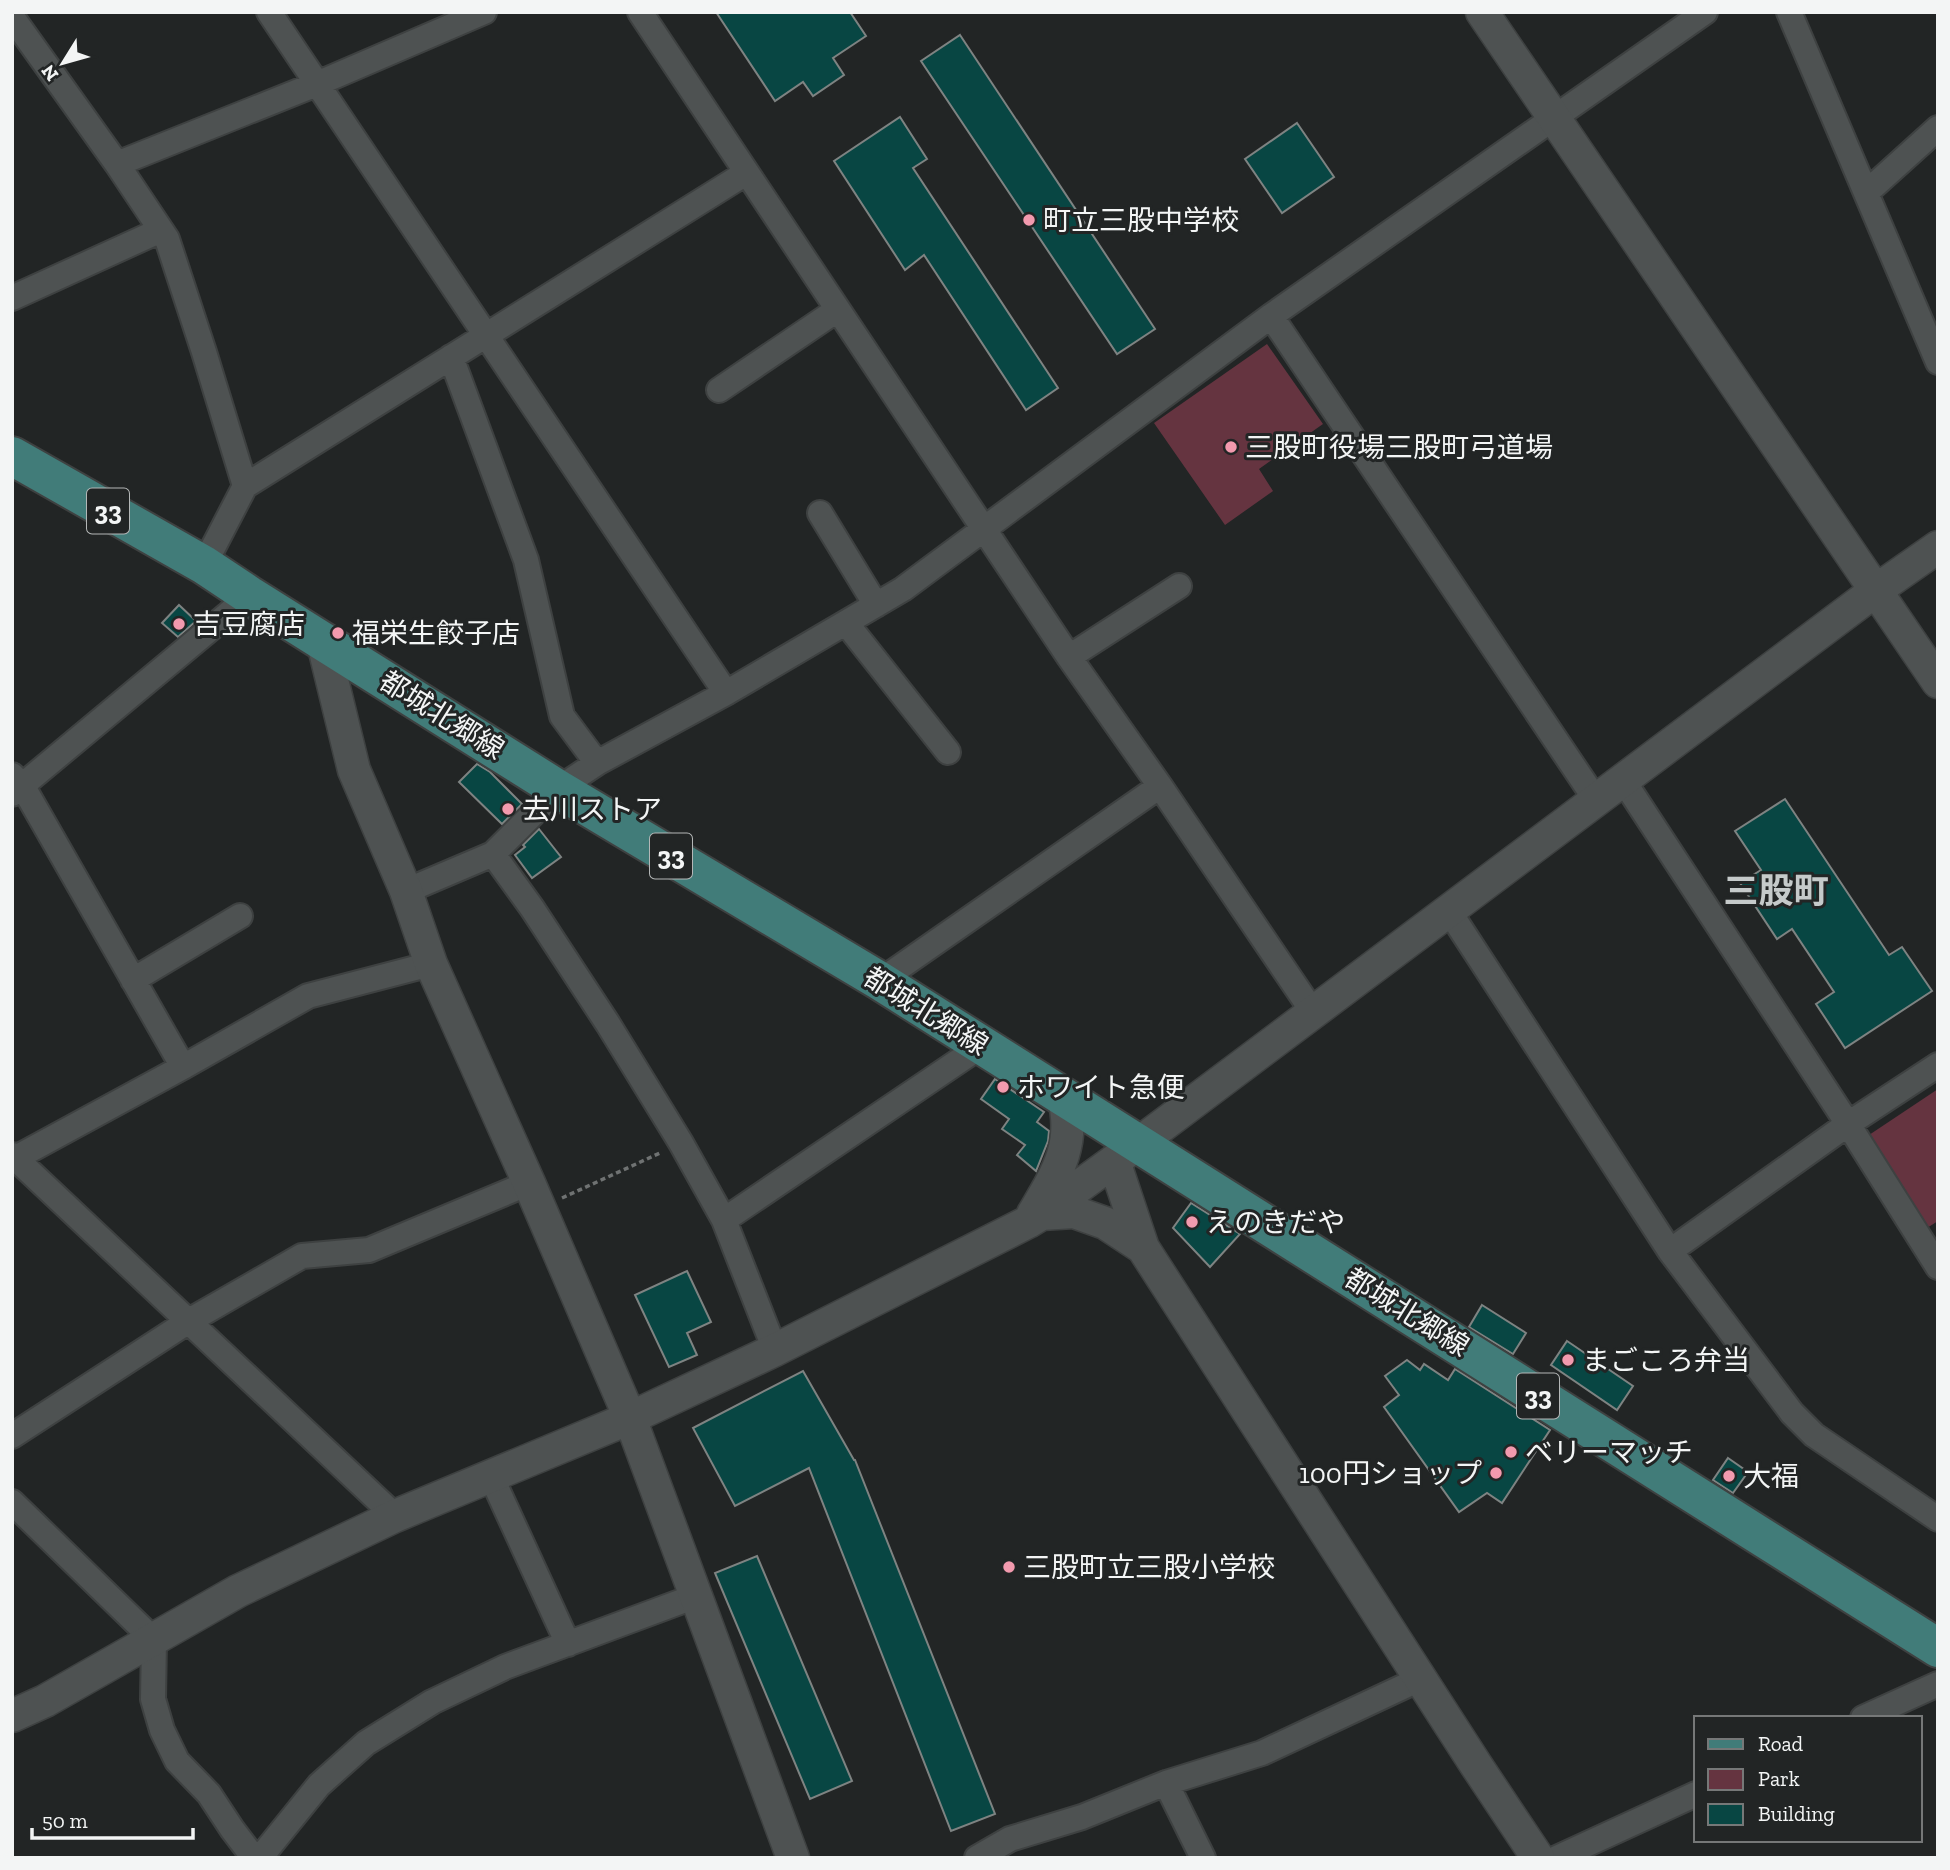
<svg xmlns="http://www.w3.org/2000/svg" width="1950" height="1870" viewBox="0 0 1950 1870" font-family="'Zilla Slab','Noto Sans JP',serif">
	<style>
		.green { fill: #653440 }
		.building { fill: #084643; stroke: #7e8382; stroke-width: 2 }
		.lines { fill: none; stroke-linecap: round; stroke-linejoin: round }
		.minor-casing { stroke: #3e4141; stroke-width: 28 }
		.tertiary-casing { stroke: #3e4141; stroke-width: 35 }
		.primary-casing { stroke: #3e4141; stroke-width: 42 }
		.path { stroke: #6f7272; stroke-width: 3.5; stroke-dasharray: 5 3.5; stroke-linecap: butt }
		.minor { stroke: #4e5252; stroke-width: 24 }
		.tertiary { stroke: #4e5252; stroke-width: 32 }
		.primary { stroke: #417c79; stroke-width: 38 }
		.poi-dot { fill: #f29aae; stroke: #222525; stroke-width: 2.5 }
		.labels { text-anchor: middle; dominant-baseline: central; stroke-width: 6; stroke-linejoin: round; paint-order: stroke }
		.shield { fill: #222525; stroke: #b4b7b7; stroke-width: 2 }
		.shield-label { font-size: 26px; font-weight: bold; fill: #f3f5f5 }
		.poi-label { font-size: 28px; fill: #f3f5f5; stroke: #222525; text-anchor: start }
		.street-label { font-size: 28px; fill: #f3f5f5; stroke: #222525 }
		.district-label { font-size: 35px; font-weight: bold; fill: #c5caca; stroke: #222525 }
	</style>
	<rect width="100%" height="100%" fill="#222525"/>
	<path class="green" d="M 1267,344 L 1323,424 L 1259,469 L 1273,491 L 1225,525 L 1154,423 Z
		M 1938,1089 L 1938,1221 L 1927,1228 L 1866,1137 Z"/>
	<path class="building" d="M 716,12 L 850,12 L 866,36 L 833,58 L 844,75 L 813,96 L 803,82 L 775,101 Z
		M 960,35 L 1155,329 L 1117,354 L 921,61 Z
		M 900,117 L 927,159 L 913,168 L 1058,388 L 1026,410 L 924,255 L 905,270 L 834,161 Z
		M 1297,123 L 1334,177 L 1282,213 L 1245,159 Z
		M 179,605 L 196,621 L 178,637 L 162,623 Z
		M 477,764 L 490,772 L 522,804 L 502,824 L 459,782 Z
		M 1785,799 L 1889,955 L 1902,947 L 1932,991 L 1845,1048 L 1816,1004 L 1834,992 L 1792,929 L 1777,939 L 1740,883 L 1761,870 L 1735,831 Z
		M 539,829 L 561,857 L 532,878 L 515,855 L 525,847 L 523,845 Z
		M 995,1079 L 1044,1112 L 1037,1122 L 1049,1131 L 1048,1141 L 1036,1171 L 1017,1155 L 1025,1145 L 1002,1129 L 1009,1119 L 981,1099 Z
		M 1191,1203 L 1240,1234 L 1210,1267 L 1173,1228 Z
		M 687,1271 L 711,1322 L 687,1333 L 697,1355 L 669,1367 L 635,1295 Z
		M 1482,1305 L 1526,1333 L 1513,1354 L 1469,1327 Z
		M 1567,1341 L 1633,1386 L 1617,1410 L 1551,1365 Z
		M 1407,1360 L 1420,1370 L 1424,1364 L 1448,1380 L 1455,1369 L 1550,1430 L 1502,1503 L 1487,1493 L 1459,1512 L 1384,1407 L 1399,1395 L 1385,1376 Z
		M 803,1371 L 854,1460 L 855,1460 L 995,1814 L 951,1831 L 809,1468 L 735,1506 L 693,1428 Z
		M 1728,1458 L 1748,1472 L 1733,1493 L 1713,1480 Z
		M 757,1556 L 852,1781 L 810,1799 L 715,1573 Z"/>
	<g class="lines">
		<defs>
			<path id="minor" d="M 269,12 L 726,693
				M 640,12 L 1069,657 L 1160,786 L 1313,1012
				M 1789,12 L 1938,362
				M 12,17 L 117,164 L 167,239 L 204,352 L 245,486
				M 117,164 L 319,83 L 484,12
				M 1866,193 L 1938,128
				M 12,298 L 161,230
				M 1271,316 L 1596,800
				M 451,357 L 526,560 L 562,716 L 597,763
				M 719,390 L 837,310
				M 820,513 L 876,605
				M 204,565 L 245,486 L 746,173
				M 846,623 L 948,752
				M 1069,657 L 1179,586
				M 12,775 L 22,785 L 183,1067
				M 1623,780 L 1848,1124 L 1938,1267
				M 12,794 L 227,615 L 249,595
				M 493,854 L 532,908 L 608,1024 L 681,1143 L 724,1220 L 775,1350
				M 406,891 L 493,854 L 558,789 L 597,763 L 726,693 L 903,589 L 1271,316 L 1705,12
				M 1449,911 L 1670,1251 L 1792,1413 L 1814,1435 L 1938,1519
				M 133,980 L 240,916
				M 880,981 L 1160,786
				M 12,1155 L 395,1516
				M 12,1160 L 183,1067 L 308,996 L 431,964
				M 724,1220 L 981,1046
				M 1670,1251 L 1848,1124 L 1938,1065
				M 12,1436 L 189,1321 L 302,1256 L 369,1250 L 529,1183
				M 491,1476 L 568,1644
				M 12,1502 L 154,1640 L 153,1699 L 162,1730 L 177,1761 L 209,1794 L 232,1829 L 254,1858
				M 1863,1718 L 1938,1684
				M 1166,1783 L 1203,1858
				M 260,1858 L 319,1785 L 366,1743 L 432,1702 L 505,1667 L 696,1596
				M 977,1858 L 1010,1839 L 1082,1817 L 1166,1783 L 1262,1753 L 1422,1678
				M 1557,1858 L 1696,1794"/>
			<path id="tertiary" d="M 1482,12 L 1938,682
				M 322,639 L 354,770 L 406,891 L 431,964 L 529,1183 L 630,1418 L 793,1858
				M 1114,1161 L 1143,1248 L 1476,1765 L 1538,1858
				M 1033,1214 C 1056,1175 1077,1144 1063,1096
				M 1041,1214 L 1074,1212 L 1105,1223 L 1143,1248
				M 12,1716 L 45,1701 L 238,1591 L 395,1516 L 630,1418 L 775,1350 L 1028,1222 L 1041,1214 L 1139,1143 L 1875,591 L 1938,547"/>
			<path id="primary" d="M 12,456 L 204,565 L 249,595 L 558,789 L 880,981 L 1938,1648"/>
		</defs>
		<use href="#minor" class="minor-casing"/>
		<use href="#tertiary" class="tertiary-casing"/>
		<use href="#primary" class="primary-casing"/>
		<path class="path" d="M 562,1198 L 660,1153"/>
		<use href="#minor" class="minor"/>
		<use href="#tertiary" class="tertiary"/>
		<use href="#primary" class="primary"/>
	</g>
	<g class="poi-dot">
		<circle cx="1029" cy="220" r="7"/>
		<circle cx="1231" cy="447" r="7"/>
		<circle cx="179" cy="624" r="7"/>
		<circle cx="338" cy="633" r="7"/>
		<circle cx="508" cy="809" r="7"/>
		<circle cx="1003" cy="1087" r="7"/>
		<circle cx="1192" cy="1222" r="7"/>
		<circle cx="1568" cy="1360" r="7"/>
		<circle cx="1511" cy="1452" r="7"/>
		<circle cx="1496" cy="1473" r="7"/>
		<circle cx="1729" cy="1476" r="7"/>
		<circle cx="1009" cy="1567" r="7"/>
	</g>
	<g class="labels">
		<g class="shield">
			<rect x="87" y="488.5" width="42" height="45" rx="5"/>
			<rect x="650" y="833.5" width="42" height="45" rx="5"/>
			<rect x="1517" y="1373.5" width="42" height="45" rx="5"/>
		</g>
		<g class="shield-label">
			<text x="108" y="511">33</text>
			<text x="671" y="856">33</text>
			<text x="1538" y="1396">33</text>
		</g>
		<g class="poi-label">
			<text x="1043" y="220">町立三股中学校</text>
			<text x="1245" y="447">三股町役場三股町弓道場</text>
			<text x="193" y="624">吉豆腐店</text>
			<text x="352" y="633">福栄生餃子店</text>
			<text x="522" y="809">去川ストア</text>
			<text x="1017" y="1087">ホワイト急便</text>
			<text x="1206" y="1222">えのきだや</text>
			<text x="1582" y="1360">まごころ弁当</text>
			<text x="1525" y="1452">ベリーマッチ</text>
			<text x="1482" y="1473" text-anchor="end">100円ショップ</text>
			<text x="1743" y="1476">大福</text>
			<text x="1023" y="1567">三股町立三股小学校</text>
		</g>
		<g class="street-label">
			<text transform="translate(442 715) rotate(32)">都城北郷線</text>
			<text transform="translate(926 1011) rotate(32)">都城北郷線</text>
			<text transform="translate(1407 1312) rotate(32)">都城北郷線</text>
		</g>
		<g class="district-label">
			<text x="1776" y="891">三股町</text>
		</g>
	</g>
	<rect width="1950" height="1870" fill="none" stroke="#f3f5f5" stroke-width="28"/>
	<rect x="1694" y="1716" width="228" height="126" fill="#222525" stroke="#767878" stroke-width="2"/>
	<rect x="1708" y="1739" width="35" height="10" fill="#417c79" stroke="#767878" stroke-width="2"/>
	<text x="1758" y="1751" font-size="21" fill="#f3f5f5">Road</text>
	<rect x="1708" y="1769" width="35" height="21" fill="#653440" stroke="#767878" stroke-width="2"/>
	<text x="1758" y="1786" font-size="21" fill="#f3f5f5">Park</text>
	<rect x="1708" y="1804" width="35" height="21" fill="#084643" stroke="#767878" stroke-width="2"/>
	<text x="1758" y="1821" font-size="21" fill="#f3f5f5">Building</text>
	<g transform="translate(63 63) rotate(233)" stroke="#222525" stroke-width="5" paint-order="stroke">
	<path d="M0-5L12 26L0 18L-12 26Z" fill="#f3f5f5"/>
	<text y="-10" font-size="19" font-weight="bold" text-anchor="middle" fill="#f3f5f5">N</text>
	</g>
	<path d="M32 1828v10h161v-10" fill="none" stroke="#f3f5f5" stroke-width="3.5"/>
	<text x="42" y="1828" font-size="21" fill="#f3f5f5" stroke="#222525" stroke-width="5" paint-order="stroke">50 m</text>
</svg>
